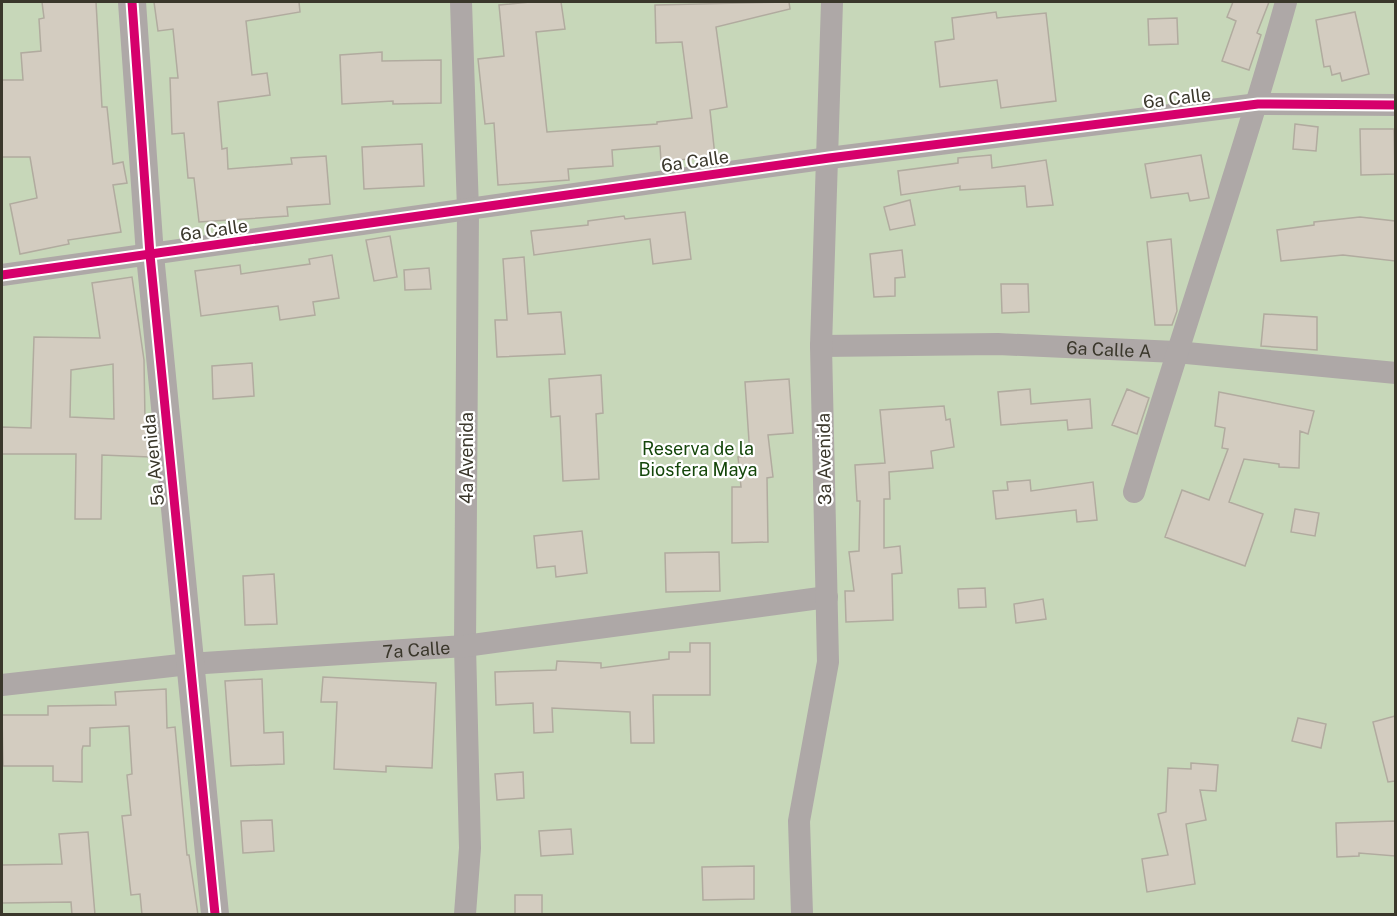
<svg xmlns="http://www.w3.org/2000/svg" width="1397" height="916" viewBox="0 0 1397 916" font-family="'Public Sans',sans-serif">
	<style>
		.green { fill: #c7d7b9 }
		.building { fill: #d3ccc0; stroke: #b1ab9f; stroke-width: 1.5; fill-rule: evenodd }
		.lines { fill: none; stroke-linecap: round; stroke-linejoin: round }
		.minor { stroke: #aea8a7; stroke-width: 22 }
		.tertiary { stroke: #aea8a7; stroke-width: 28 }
		.cycleway-casing { stroke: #fff; stroke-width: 13 }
		.cycleway { stroke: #d6006c; stroke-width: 9 }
		.labels { text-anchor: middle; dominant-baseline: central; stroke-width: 4.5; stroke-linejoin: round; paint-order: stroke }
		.street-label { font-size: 18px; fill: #3a372b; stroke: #fff }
		.park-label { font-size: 18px; fill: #14460a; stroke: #fff }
	</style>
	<rect width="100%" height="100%" fill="#e8e3d2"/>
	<path class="green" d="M 2,2 L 1395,2 L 1395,914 L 2,914 Z"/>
	<path class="building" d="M 42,2 L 96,2 L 102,107 L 107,107 L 113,164 L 123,162 L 127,183 L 113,185 L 121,232 L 68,240 L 69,244 L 20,254 L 10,204 L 37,198 L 30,157 L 2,157 L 2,80 L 23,80 L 21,53 L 41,51 L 39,19 L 44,18 Z
		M 154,2 L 299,2 L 300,12 L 246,21 L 252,75 L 267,73 L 270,95 L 218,102 L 222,149 L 227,148 L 228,169 L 292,164 L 291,158 L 326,156 L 330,204 L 287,207 L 288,216 L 199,222 L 194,178 L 188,178 L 184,133 L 172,134 L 170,78 L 178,78 L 173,29 L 158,31 Z
		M 530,2 L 561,2 L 565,29 L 536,32 L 547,132 L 657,124 L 657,122 L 692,118 L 682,42 L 656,43 L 655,5 L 789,2 L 790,9 L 716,27 L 727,107 L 710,110 L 715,156 L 661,162 L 660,146 L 612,150 L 613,166 L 568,169 L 569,180 L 498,185 L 494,123 L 485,124 L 478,59 L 504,56 L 499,5 Z
		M 1233,2 L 1269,2 L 1257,33 L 1261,35 L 1249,70 L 1222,61 L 1236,21 L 1227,17 Z
		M 996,12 L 997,18 L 1046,13 L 1056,101 L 1001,108 L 997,80 L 940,87 L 935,42 L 954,39 L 952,18 Z
		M 1355,12 L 1369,74 L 1342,81 L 1340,73 L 1332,75 L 1330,66 L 1324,67 L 1316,20 Z
		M 1177,18 L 1178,44 L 1149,45 L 1148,19 Z
		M 382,52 L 382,61 L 441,60 L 441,103 L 393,104 L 393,101 L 342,104 L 340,55 Z
		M 1295,124 L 1318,127 L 1316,151 L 1293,149 Z
		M 1360,129 L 1394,129 L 1395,174 L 1361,175 Z
		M 422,144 L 424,186 L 364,189 L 362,147 Z
		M 991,155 L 992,168 L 1046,160 L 1053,205 L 1027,207 L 1025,186 L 960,190 L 960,186 L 901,195 L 898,171 L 958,163 L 958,158 Z
		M 1201,155 L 1209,198 L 1190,201 L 1188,193 L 1151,198 L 1145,164 Z
		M 910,200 L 915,225 L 890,230 L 884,207 Z
		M 685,212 L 691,259 L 653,264 L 650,239 L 534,255 L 531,231 L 588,225 L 588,221 L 624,216 L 625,219 Z
		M 1360,217 L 1395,221 L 1395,261 L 1343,255 L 1281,261 L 1277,230 L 1314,225 L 1314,222 Z
		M 390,236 L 397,277 L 374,281 L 366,240 Z
		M 1171,239 L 1177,311 L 1172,325 L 1155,325 L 1147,242 Z
		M 902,250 L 905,277 L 895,278 L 895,296 L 874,297 L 870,254 Z
		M 332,255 L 339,298 L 313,302 L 315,315 L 280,320 L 278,306 L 201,316 L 195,271 L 240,265 L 241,274 L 310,264 L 309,259 Z
		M 524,257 L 528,314 L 561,312 L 565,354 L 497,357 L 495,320 L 507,320 L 503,259 Z
		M 429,268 L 431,289 L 405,290 L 404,270 Z
		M 132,277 L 144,360 L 145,420 L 150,420 L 150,457 L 102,455 L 101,519 L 75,519 L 76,454 L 2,454 L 2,427 L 31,428 L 34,337 L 100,338 L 92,283 ZM 113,364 L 114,419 L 70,417 L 71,370 Z
		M 1001,284 L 1028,284 L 1029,312 L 1002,313 Z
		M 1264,314 L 1317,317 L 1317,350 L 1261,346 Z
		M 252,363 L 254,396 L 213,399 L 212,366 Z
		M 601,375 L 603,413 L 596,414 L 599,479 L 563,481 L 560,416 L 551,417 L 549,379 Z
		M 789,379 L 793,433 L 768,435 L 773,477 L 767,478 L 768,542 L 732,543 L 732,487 L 741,487 L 738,457 L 750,456 L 745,382 Z
		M 1030,389 L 1031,404 L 1090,399 L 1092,428 L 1068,430 L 1067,420 L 1001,425 L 998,392 Z
		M 1127,389 L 1149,398 L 1137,434 L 1112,425 Z
		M 1219,392 L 1314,411 L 1308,434 L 1300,431 L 1299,468 L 1279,467 L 1279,464 L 1244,459 L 1229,502 L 1263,514 L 1245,566 L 1165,537 L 1182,490 L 1209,500 L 1228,449 L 1222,448 L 1225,428 L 1215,426 Z
		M 944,406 L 946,420 L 950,419 L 954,447 L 931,451 L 933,468 L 889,472 L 890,499 L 884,499 L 884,548 L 900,546 L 902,573 L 892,574 L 893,620 L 846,622 L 845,591 L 854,591 L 849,552 L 859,551 L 860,501 L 857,501 L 855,465 L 885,463 L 880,410 Z
		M 1030,480 L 1031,491 L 1093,482 L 1097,520 L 1077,522 L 1076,510 L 996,519 L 993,491 L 1008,490 L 1007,482 Z
		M 1295,509 L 1319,513 L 1315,536 L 1291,532 Z
		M 582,531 L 587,573 L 556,577 L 555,566 L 537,568 L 534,536 Z
		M 719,552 L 720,591 L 666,592 L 665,553 Z
		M 274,574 L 277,624 L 245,625 L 243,576 Z
		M 985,588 L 986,607 L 959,608 L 958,589 Z
		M 1043,599 L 1046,619 L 1016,623 L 1014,604 Z
		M 690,643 L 710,643 L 710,695 L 653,695 L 654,743 L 631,743 L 630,712 L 552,708 L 553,732 L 534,733 L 533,703 L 496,705 L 495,672 L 556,670 L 557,661 L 601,663 L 601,668 L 669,659 L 669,652 L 690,652 Z
		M 323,677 L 436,683 L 432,768 L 386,766 L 386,772 L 334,769 L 337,702 L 321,702 Z
		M 262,679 L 264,733 L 283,732 L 284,764 L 231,766 L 225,681 Z
		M 166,689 L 167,728 L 175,727 L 187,855 L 189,855 L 198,915 L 142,915 L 140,894 L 131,895 L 122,816 L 131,815 L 127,775 L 132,774 L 129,726 L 90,728 L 90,746 L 83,746 L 82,750 L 82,782 L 53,781 L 53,766 L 3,766 L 2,715 L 48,715 L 48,706 L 116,705 L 115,692 Z
		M 1395,716 L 1395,781 L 1388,782 L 1373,722 Z
		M 1298,718 L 1326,724 L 1321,748 L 1292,741 Z
		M 1191,763 L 1218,765 L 1216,791 L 1200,790 L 1206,820 L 1186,824 L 1195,884 L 1147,892 L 1142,859 L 1168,855 L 1158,814 L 1166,812 L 1168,768 L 1191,769 Z
		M 523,772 L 524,798 L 497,800 L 495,774 Z
		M 272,820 L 274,851 L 243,853 L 241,821 Z
		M 1395,821 L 1395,856 L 1359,853 L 1359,856 L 1337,857 L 1336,823 Z
		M 571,829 L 573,854 L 541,856 L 539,831 Z
		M 88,832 L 95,915 L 72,915 L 71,902 L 2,903 L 2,865 L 62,864 L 59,834 Z
		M 754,866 L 754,899 L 703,900 L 702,867 Z
		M 515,895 L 542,895 L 542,915 L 515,915 Z"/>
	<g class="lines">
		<g class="minor">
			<path d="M 461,2 L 468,210 L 465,646 L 470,848 L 465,914"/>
			<path d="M 2,275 L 829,158 L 1258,104 L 1396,105"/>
			<path id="s1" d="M 821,346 L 998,344 L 1176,352 L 1396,373"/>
			<path d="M 1134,492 C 1183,328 1240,167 1286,2"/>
			<path id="s2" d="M 2,685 L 189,664 L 465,646 L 827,597"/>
			<path d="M 802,914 L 799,821 L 828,662 L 821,346 L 832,2"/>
		</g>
		<path class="tertiary" d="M 132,2 L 150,255 L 215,914"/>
		<defs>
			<path id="cycleway" d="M 132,2 L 150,255 L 215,914
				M 2,275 L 829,158 L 1258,104 L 1396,105"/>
		</defs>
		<use href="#cycleway" class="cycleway-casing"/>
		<use href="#cycleway" class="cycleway"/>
	</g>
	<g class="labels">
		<g class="street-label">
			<text transform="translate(1177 98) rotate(-7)">6a Calle</text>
			<text transform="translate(695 161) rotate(-8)">6a Calle</text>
			<text transform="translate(214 230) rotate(-8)">6a Calle</text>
			<text stroke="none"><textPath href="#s1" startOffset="288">6a Calle A</textPath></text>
			<text transform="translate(466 458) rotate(-90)">4a Avenida</text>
			<text transform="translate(824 459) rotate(-91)">3a Avenida</text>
			<text transform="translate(153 460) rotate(-96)">5a Avenida</text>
			<text stroke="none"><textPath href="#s2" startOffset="416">7a Calle</textPath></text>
		</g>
		<g class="park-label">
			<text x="698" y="448">Reserva de la<tspan x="698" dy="21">Biosfera Maya</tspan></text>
		</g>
	</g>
	<rect width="1397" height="916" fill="none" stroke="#3a372b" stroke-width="6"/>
</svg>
